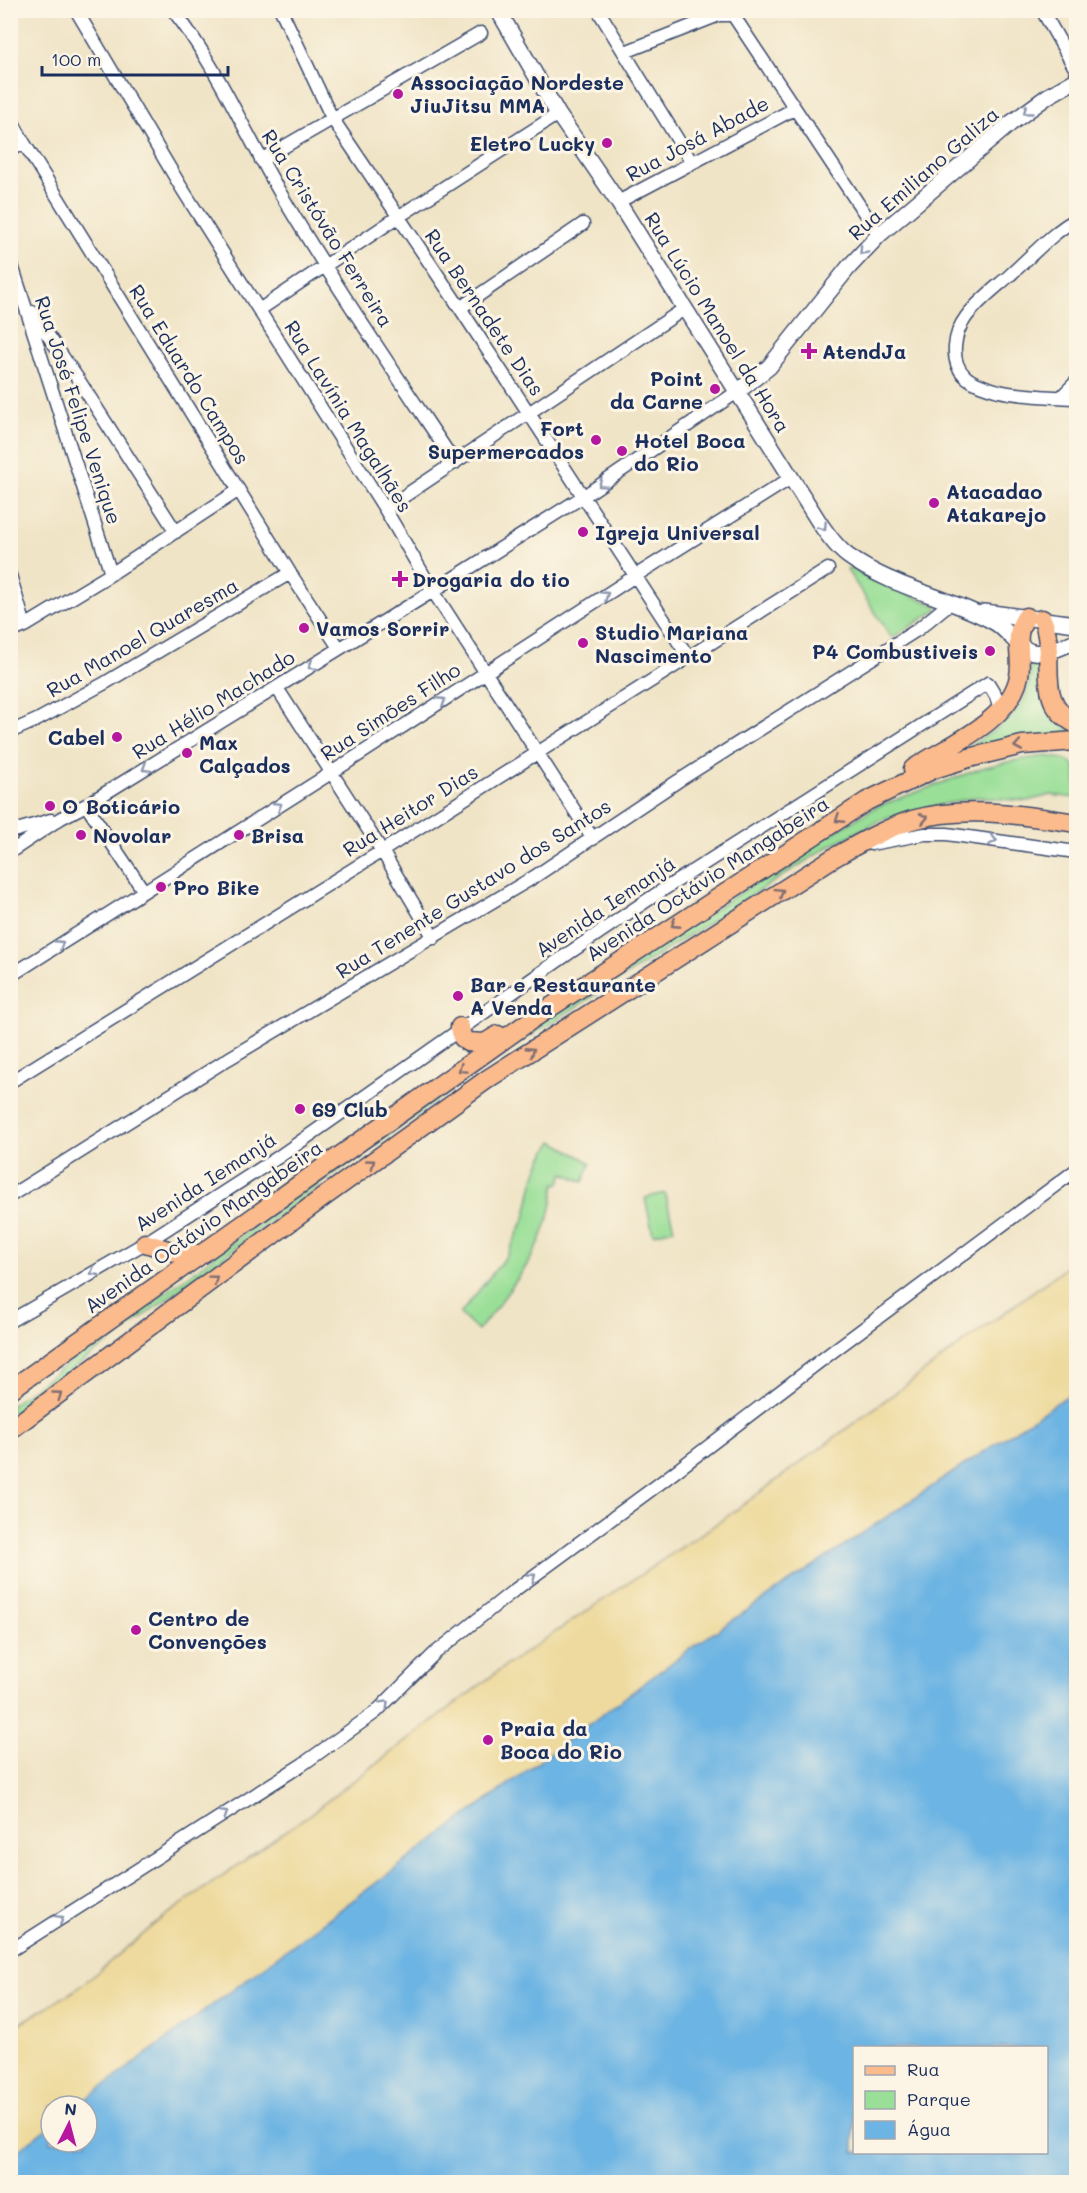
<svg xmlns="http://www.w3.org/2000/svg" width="1087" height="2193" viewBox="0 0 1087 2193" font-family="Mali,sans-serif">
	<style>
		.green { fill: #9adf97; stroke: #5a877a; stroke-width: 1.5 }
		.sand { fill: #eeda9e; stroke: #84847e; stroke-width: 1.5 }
		.water { fill: #6cb4e3; stroke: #4472a0; stroke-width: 1.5; fill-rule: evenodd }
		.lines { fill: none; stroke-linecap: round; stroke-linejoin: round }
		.minor-casing { stroke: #3b4a6e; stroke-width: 15 }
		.tertiary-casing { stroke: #3b4a6e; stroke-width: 18 }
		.primary-casing { stroke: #3b4a6e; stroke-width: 21 }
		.minor { stroke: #fff; stroke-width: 12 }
		.tertiary { stroke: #fff; stroke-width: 15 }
		.primary { stroke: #fbbb8c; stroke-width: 18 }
		.oneway { stroke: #8d97ae }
		.oneway2 { stroke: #806e73 }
		.poi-dot { fill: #b5179e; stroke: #fcf5e5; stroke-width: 2 }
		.labels { text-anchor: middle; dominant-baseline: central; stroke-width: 6; stroke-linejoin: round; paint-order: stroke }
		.poi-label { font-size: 20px; font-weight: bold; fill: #1b2f5e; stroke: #fcf5e5; text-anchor: start }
		.street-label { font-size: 20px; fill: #1b2f5e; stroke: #fcf5e5 }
	</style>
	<rect width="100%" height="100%" fill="#fcf5e5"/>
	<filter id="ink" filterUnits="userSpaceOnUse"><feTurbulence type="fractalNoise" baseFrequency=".0167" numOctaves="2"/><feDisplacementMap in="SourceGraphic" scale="12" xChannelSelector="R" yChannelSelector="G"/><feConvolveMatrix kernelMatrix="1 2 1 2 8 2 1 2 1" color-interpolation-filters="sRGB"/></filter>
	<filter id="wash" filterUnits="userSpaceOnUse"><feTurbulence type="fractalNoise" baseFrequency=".008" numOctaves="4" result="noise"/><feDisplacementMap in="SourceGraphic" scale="24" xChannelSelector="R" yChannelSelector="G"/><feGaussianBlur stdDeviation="1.35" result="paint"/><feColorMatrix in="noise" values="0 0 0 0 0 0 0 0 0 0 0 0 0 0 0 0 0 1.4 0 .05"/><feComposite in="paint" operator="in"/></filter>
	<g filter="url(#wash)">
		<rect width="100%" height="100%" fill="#f0e4c6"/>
		<path class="green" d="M 851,567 L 873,580 L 935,605 L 938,609 L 892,638 L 847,570 Z
			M 1030,662 L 1046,662 L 1059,722 L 1074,733 L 962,751 C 999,727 1033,713 1030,662 Z
			M 1046,756 L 1064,759 L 1076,766 L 1076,798 L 1051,795 L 1027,801 L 977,797 L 917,810 L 879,821 L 831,845 L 515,1046 L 341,1169 L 11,1415 L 11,1405 L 164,1294 L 337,1164 L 511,1041 L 826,837 L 876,807 L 985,767 L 1018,760 Z
			M 553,1141 L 591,1163 L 583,1182 L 564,1173 L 559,1184 L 555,1183 C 549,1248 515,1282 478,1331 L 460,1314 L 508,1254 L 526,1215 L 534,1178 L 541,1160 Z
			M 665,1193 L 674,1229 L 653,1234 L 645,1198 Z"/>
		<path class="sand" d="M 1076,1260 L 1076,1390 L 694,1646 L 77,2106 L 51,2106 L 51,2125 L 11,2156 L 11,2029 L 77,1989 L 164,1917 L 310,1814 L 505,1666 L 725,1518 Z"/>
		<path class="water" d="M 1076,1390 L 1076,2182 L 11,2182 L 11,2156 L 51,2125 L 51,2142 L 87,2142 L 87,2106 L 77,2106 L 694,1646 ZM 854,2048 L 1046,2048 L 1046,2152 L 854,2152 Z"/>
	</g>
	<g filter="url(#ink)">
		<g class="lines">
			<defs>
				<path id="minor" d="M 76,10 L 181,187 L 385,509 L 433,591 L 593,839
					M 173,10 C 217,66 244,131 279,191 C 334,284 395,373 455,463
					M 281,10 L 332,118 L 460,308 L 689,658
					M 598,10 L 692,163
					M 1042,10 L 1076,70
					M 625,52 L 719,15 L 733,15 L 879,235
					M 10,117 L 24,143 L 290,573 L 339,648
					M 10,150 L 24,143
					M 261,160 L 481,33
					M 618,202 L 794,109
					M 1076,220 C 1057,228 1026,261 1009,276 C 994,289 978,301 966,317 C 954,333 949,361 965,376 C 973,384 988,388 999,391 C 1020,396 1054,397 1076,398
					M 10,259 L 111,574
					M 460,308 L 583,224
					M 259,310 L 398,217 L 558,114
					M 32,312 L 78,379 L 176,532
					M 1061,397 L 1076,382
					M 385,509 L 684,309
					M 10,575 L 25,626
					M 10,632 L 25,626 L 111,574 L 239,490
					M 277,688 L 382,851 L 434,938
					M 10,732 L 37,720 L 105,683 L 290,573
					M 86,805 L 143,890
					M 10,832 L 51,820
					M 871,844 L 925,834 L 947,834 L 1076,852
					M 10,852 L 61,818 L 86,805 L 433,591 L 584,496 L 737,392
					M 10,976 L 331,773 L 635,576 L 791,478
					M 10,1082 L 382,851 L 828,569
					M 10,1196 L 228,1059 L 534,877 L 678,781 L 917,630 L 950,603
					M 10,1321 L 145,1243 L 280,1156 L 569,953 L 658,893 L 988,683 L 996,696 L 1000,710
					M 10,1951 L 303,1764 L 376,1712 L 434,1654 L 512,1592 L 659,1484 L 836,1349 L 1076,1170"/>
				<path id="tertiary" d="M 498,10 L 558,114 L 618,202 L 819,522 C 827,534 836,547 848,556 C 892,588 947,596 994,622 C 1009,630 1016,648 1033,652 C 1048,655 1063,646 1076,641
					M 737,392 L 769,367 L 848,268 L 879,235 L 1011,123 L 1048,96 L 1076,80
					M 984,612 L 1076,624"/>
				<path id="primary" d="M 1042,619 C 1059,655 1031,701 1076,724
					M 913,769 C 947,746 1011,721 1019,676 C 1023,656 1012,635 1026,617
					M 460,1027 L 462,1037 L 467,1042 L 485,1043 L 498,1035
					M 145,1243 L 181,1254 L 202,1254
					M 10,1390 L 534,1018 L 867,801 L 934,769 L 969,758 L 1022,745 L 1076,741
					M 10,1430 L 325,1196 L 489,1078 L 833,858 C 858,844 884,829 912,820 C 966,805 1022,815 1076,823"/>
			</defs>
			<use href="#minor" class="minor-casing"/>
			<use href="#tertiary" class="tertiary-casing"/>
			<use href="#primary" class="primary-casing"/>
			<use href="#minor" class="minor"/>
			<use href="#tertiary" class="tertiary"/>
			<use href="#primary" class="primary"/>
		</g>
		<defs><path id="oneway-chevron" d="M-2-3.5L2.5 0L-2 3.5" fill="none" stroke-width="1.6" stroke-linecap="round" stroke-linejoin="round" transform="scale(1.5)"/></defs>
		<g class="oneway">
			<use href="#oneway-chevron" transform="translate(1027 111) rotate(144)"/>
			<use href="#oneway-chevron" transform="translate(863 251) rotate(133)"/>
			<use href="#oneway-chevron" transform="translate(602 484) rotate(146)"/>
			<use href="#oneway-chevron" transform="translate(823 527) rotate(56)"/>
			<use href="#oneway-chevron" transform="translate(605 595) rotate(-33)"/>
			<use href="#oneway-chevron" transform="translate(312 666) rotate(148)"/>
			<use href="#oneway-chevron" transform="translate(442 701) rotate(-33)"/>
			<use href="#oneway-chevron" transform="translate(146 768) rotate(148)"/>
			<use href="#oneway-chevron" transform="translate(278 806) rotate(-32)"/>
			<use href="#oneway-chevron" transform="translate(993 840) rotate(8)"/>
			<use href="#oneway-chevron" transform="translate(60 944) rotate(-33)"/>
			<use href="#oneway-chevron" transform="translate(94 1272) rotate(149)"/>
			<use href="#oneway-chevron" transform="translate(532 1577) rotate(-36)"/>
			<use href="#oneway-chevron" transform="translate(385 1704) rotate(-45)"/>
			<use href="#oneway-chevron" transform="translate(224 1814) rotate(-32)"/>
			<use href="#oneway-chevron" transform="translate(60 1919) rotate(-32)"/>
		</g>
		<g class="oneway2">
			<use href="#oneway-chevron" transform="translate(1018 746) rotate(170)"/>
			<use href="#oneway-chevron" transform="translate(924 818) rotate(-13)"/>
			<use href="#oneway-chevron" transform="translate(839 819) rotate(147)"/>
			<use href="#oneway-chevron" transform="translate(780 892) rotate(-32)"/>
			<use href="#oneway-chevron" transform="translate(675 924) rotate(147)"/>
			<use href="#oneway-chevron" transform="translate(531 1051) rotate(-33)"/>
			<use href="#oneway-chevron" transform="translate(462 1069) rotate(145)"/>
			<use href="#oneway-chevron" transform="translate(371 1163) rotate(-36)"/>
			<use href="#oneway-chevron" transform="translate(214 1279) rotate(-37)"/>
			<use href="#oneway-chevron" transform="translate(58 1395) rotate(-36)"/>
		</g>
	</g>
	<g class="poi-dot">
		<circle cx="398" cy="94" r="6"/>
		<circle cx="607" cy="143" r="6"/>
		<path d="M806 342h6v6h6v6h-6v6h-6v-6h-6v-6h6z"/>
		<circle cx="715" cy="389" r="6"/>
		<circle cx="596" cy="440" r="6"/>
		<circle cx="622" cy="451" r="6"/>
		<circle cx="934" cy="503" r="6"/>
		<circle cx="583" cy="532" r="6"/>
		<path d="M397 570h6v6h6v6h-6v6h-6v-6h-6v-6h6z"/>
		<circle cx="304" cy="628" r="6"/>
		<circle cx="583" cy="643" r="6"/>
		<circle cx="990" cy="651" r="6"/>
		<circle cx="117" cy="737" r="6"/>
		<circle cx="187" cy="753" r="6"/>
		<circle cx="50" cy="806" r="6"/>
		<circle cx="81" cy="835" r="6"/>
		<circle cx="239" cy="835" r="6"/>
		<circle cx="161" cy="887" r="6"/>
		<circle cx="458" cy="996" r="6"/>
		<circle cx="300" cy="1109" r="6"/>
		<circle cx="136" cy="1630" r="6"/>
		<circle cx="488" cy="1740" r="6"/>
	</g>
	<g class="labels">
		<g class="poi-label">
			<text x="410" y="82">Associação Nordeste<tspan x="410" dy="23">JiuJitsu MMA</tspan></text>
			<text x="595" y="143" text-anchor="end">Eletro Lucky</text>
			<text x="822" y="351">AtendJa</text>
			<text x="703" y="378" text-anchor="end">Point<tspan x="703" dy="23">da Carne</tspan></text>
			<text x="584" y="428" text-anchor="end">Fort<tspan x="584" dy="23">Supermercados</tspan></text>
			<text x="634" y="440">Hotel Boca<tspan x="634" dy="23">do Rio</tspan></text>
			<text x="946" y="491">Atacadao<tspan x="946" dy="23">Atakarejo</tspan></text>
			<text x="595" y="532">Igreja Universal</text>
			<text x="412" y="579">Drogaria do tio</text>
			<text x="316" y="628">Vamos Sorrir</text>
			<text x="595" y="632">Studio Mariana<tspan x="595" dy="23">Nascimento</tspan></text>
			<text x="978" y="651" text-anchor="end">P4 Combustiveis</text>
			<text x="105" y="737" text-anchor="end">Cabel</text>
			<text x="199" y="742">Max<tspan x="199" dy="23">Calçados</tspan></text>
			<text x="62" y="806">O Boticário</text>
			<text x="93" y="835">Novolar</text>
			<text x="251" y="835">Brisa</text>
			<text x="173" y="887">Pro Bike</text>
			<text x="470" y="984">Bar e Restaurante<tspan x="470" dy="23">A Venda</tspan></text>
			<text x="312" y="1109">69 Club</text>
			<text x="148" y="1618">Centro de<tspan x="148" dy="23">Convenções</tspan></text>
			<text x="500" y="1728">Praia da<tspan x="500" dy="23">Boca do Rio</tspan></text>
		</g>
		<g class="street-label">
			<text transform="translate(697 138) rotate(-28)">Rua Josá Abade</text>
			<text transform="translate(923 173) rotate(-41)">Rua Emiliano Galiza</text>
			<text transform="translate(328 228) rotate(58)">Rua Cristóvão Ferreira</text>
			<text transform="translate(485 312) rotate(56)">Rua Bernadete Dias</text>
			<text transform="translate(718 322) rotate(58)">Rua Lúcio Manoel da Hora</text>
			<text transform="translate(190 374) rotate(58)">Rua Eduardo Campos</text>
			<text transform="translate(79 410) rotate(72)">Rua José Felipe Venique</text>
			<text transform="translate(349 416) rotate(58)">Rua Lavínia Magalhães</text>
			<text transform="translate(142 637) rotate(-30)">Rua Manoel Quaresma</text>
			<text transform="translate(213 704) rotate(-32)">Rua Hélio Machado</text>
			<text transform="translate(390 711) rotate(-33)">Rua Simões Filho</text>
			<text transform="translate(410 810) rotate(-32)">Rua Heitor Dias</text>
			<text transform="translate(707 878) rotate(-33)">Avenida Octávio Mangabeira</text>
			<text transform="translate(473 888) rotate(-32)">Rua Tenente Gustavo dos Santos</text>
			<text transform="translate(605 906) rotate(-34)">Avenida Iemanjá</text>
			<text transform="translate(205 1181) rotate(-33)">Avenida Iemanjá</text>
			<text transform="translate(203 1226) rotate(-35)">Avenida Octávio Mangabeira</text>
		</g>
	</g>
	<rect width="1087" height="2193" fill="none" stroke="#fcf5e5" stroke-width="36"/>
	<rect x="853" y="2046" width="195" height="108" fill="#fcf5e5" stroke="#a2a6af" stroke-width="1.5"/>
	<rect x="865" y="2066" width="30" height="9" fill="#fbbb8c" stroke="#a2a6af" stroke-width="1.5"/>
	<text x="907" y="2076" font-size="18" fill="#1b2f5e">Rua</text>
	<rect x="865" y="2091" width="30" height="18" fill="#9adf97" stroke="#a2a6af" stroke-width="1.5"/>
	<text x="907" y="2106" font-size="18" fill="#1b2f5e">Parque</text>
	<rect x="865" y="2121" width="30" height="18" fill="#6cb4e3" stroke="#a2a6af" stroke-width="1.5"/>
	<text x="907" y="2136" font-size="18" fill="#1b2f5e">Água</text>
	<g transform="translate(69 2124) rotate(6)"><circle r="28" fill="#fcf5e5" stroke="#a2a6af" stroke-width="1.5"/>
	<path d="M0-4.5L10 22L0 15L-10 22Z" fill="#b5179e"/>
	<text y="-9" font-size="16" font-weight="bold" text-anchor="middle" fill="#1b2f5e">N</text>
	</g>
	<path d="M42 66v9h186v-9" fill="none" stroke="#1b2f5e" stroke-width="3"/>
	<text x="51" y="66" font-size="18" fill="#1b2f5e" stroke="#fcf5e5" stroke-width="4.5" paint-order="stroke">100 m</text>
</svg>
